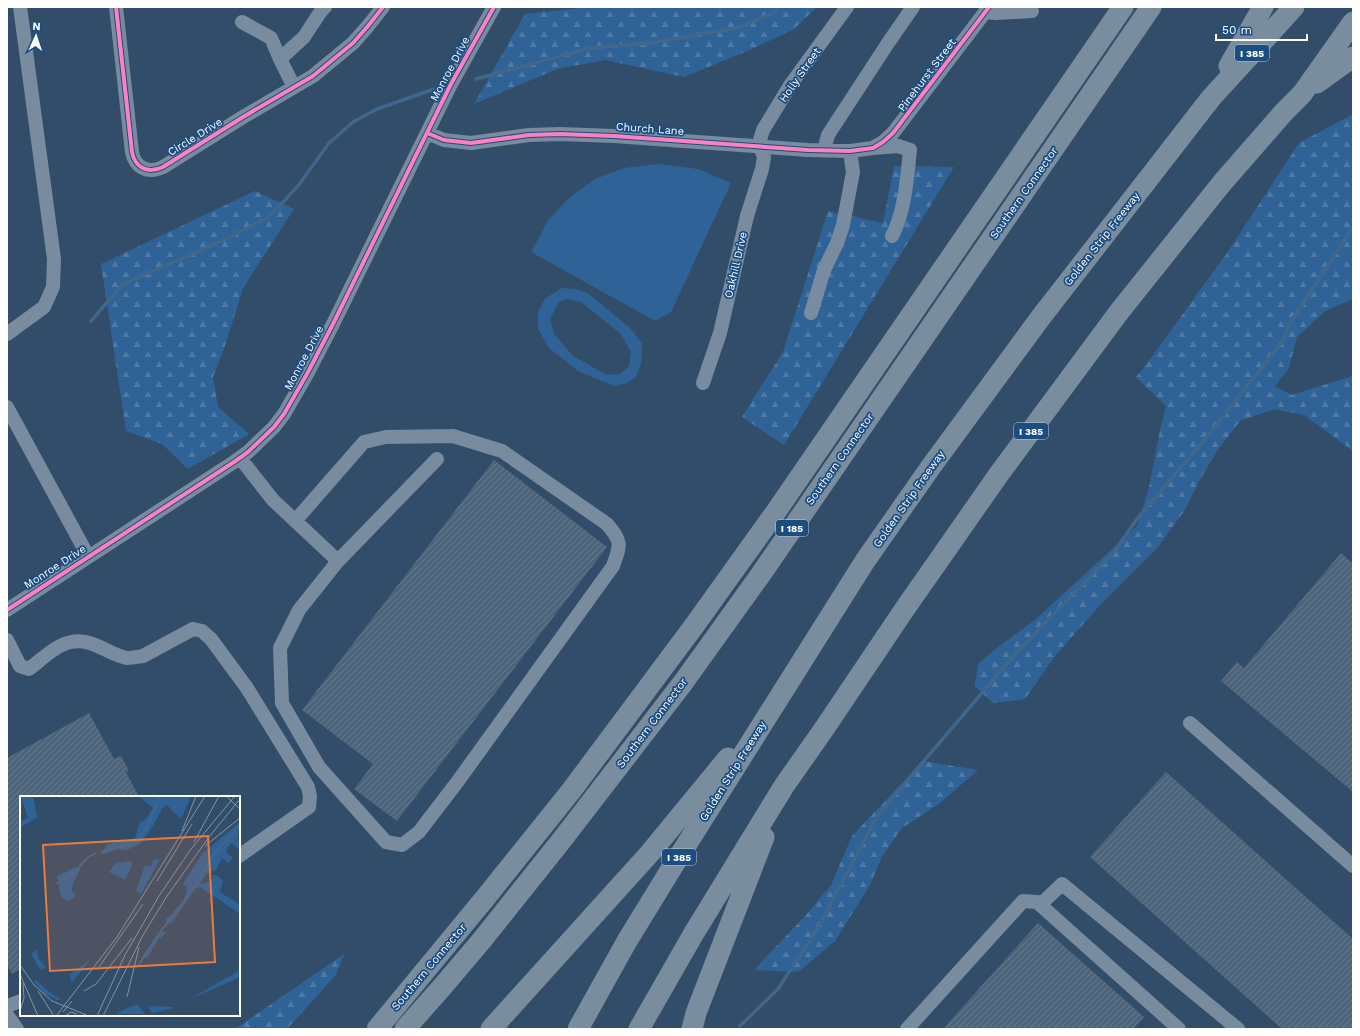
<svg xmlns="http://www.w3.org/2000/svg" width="1360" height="1036" viewBox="0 0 1360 1036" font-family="'Work Sans',sans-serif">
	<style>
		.green { fill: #2f6398; fill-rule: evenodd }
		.forest { fill: url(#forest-firs) }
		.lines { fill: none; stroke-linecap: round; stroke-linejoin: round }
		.stream { stroke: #41668b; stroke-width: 3.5 }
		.building { fill: url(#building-hatch) }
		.minor { stroke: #788b9f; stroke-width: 14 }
		.highway { stroke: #798d9f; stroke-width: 21 }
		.cycleway-casing { stroke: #1b4d80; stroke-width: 6 }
		.cycleway { stroke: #ff80c0; stroke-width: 4 }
		.labels { text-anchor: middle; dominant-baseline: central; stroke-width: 3.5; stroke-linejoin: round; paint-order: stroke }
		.shield { fill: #1b4d80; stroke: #bbcad9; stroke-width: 1 }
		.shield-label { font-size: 10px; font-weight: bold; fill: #fff }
		.street-label { font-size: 11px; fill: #fff; stroke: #1b4d80 }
		.inset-river { fill: none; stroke: #41668b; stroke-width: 2 }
		.inset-road { fill: none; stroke: #8494a5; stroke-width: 1 }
		.view { fill: #ed7a3d; fill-opacity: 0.15; stroke: #ed7a3d; stroke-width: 2 }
		.inset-edge { fill: none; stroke: #fff; stroke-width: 2 }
	</style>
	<defs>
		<pattern id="forest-firs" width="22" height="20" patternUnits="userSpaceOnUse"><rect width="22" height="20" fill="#2f6398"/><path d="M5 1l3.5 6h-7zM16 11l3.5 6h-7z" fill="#4e7aa7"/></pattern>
		<pattern id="building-hatch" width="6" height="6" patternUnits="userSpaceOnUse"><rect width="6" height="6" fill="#4e647b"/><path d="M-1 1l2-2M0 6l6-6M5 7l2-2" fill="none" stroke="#697b8f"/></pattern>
	</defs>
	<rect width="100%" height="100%" fill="#324d69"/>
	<path class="green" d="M 660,164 L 698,169 L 731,183 L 671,312 L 655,321 L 531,252 L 549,219 L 570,197 L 595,179 L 624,168 Z
		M 561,288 L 576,289 L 589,294 L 631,329 L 642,344 L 641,364 L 636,377 L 627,383 L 614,386 L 578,371 L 549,348 L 538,329 L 538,312 L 545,299 ZM 566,299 L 581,302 L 621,334 L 631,352 L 629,366 L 620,374 L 606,375 L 572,355 L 554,334 L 550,319 L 558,303 Z"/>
	<path class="forest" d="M 591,7 L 817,7 L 794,29 L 752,49 L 684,77 L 605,60 L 557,69 L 474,104 L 525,14 Z
		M 1353,114 L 1353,299 L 1325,311 L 1297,337 L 1289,368 L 1275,386 L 1291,395 L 1350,377 L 1353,375 L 1353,451 L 1304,415 L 1274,409 L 1240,421 L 1217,451 L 1198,483 L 1185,510 L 1157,548 L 1100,605 L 1055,656 L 1025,699 L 993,703 L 975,686 L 978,664 L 998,647 L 1035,620 L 1137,526 L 1149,488 L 1159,435 L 1166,406 L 1136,377 L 1143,369 L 1227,253 L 1299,143 Z
		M 894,166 L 954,167 L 784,445 L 742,417 L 783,352 L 828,211 L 883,223 Z
		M 255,191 L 294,209 L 243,288 L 225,346 L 213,377 L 218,407 L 249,434 L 188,469 L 162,444 L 126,431 L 101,264 Z
		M 923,761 L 978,770 L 940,803 L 902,828 L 882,856 L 870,885 L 835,941 L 798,972 L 754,970 L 806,915 L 831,885 L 852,836 Z
		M 344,954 L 336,975 L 287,1029 L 235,1029 Z"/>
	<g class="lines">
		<path class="stream" d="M 476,79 L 590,48 L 650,43 L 738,28 L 773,13 L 778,7
			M 91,321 L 123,284 L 224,240 L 269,217 L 298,186 L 329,143 L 353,122 L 377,109 L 434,89
			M 740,1026 L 778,989 L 818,928 L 877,816 L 1016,653 L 1114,552 L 1137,519 L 1206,438 L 1282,342 L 1292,320 L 1353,227"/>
	</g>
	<path class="building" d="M 494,460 L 607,547 L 397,821 L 354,789 L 373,764 L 302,710 Z
		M 1341,553 L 1353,564 L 1353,792 L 1221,681 L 1237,662 L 1244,668 Z
		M 89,713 L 114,759 L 121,756 L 129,771 L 126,772 L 139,797 L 21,797 L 21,969 L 12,974 L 7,965 L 7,758 Z
		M 1166,772 L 1353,939 L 1353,1029 L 1282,1029 L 1090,857 Z
		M 1038,923 L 1144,1017 L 1133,1029 L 943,1029 Z"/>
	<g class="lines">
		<path class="minor" d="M 116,7 L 132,152 C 135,168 148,174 163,167 L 243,117 L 313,76 L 353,43 L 368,26 L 383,7
			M 985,12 L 996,13 L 1032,11
			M 242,22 L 271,38 L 280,59 L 294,87
			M 280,59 L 304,37 L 321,11 L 325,7
			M 427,133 L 444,140 L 471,143 L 529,135 L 560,134 L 614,136 L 808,150 L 850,151 L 873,148 L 898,146 L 910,150 C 907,177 905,212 892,236
			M 874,147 L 883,142 L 893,133 L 989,7
			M 824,150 L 828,135 L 888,43 L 913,7
			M 811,313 L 824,270 L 837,243 L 843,225 L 853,172 L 850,151
			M 7,334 L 44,307 L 53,287 L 54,259 L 20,7
			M 703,383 L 720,333 L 747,216 L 762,169 L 764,157 L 760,146 L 760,140 L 763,130 L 791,84 L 847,7
			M 7,407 L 88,556
			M 240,458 L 273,500 L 338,561
			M 295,521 L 364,442 L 386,437 L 453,436 L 502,451 L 607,524 C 622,542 621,544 613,566 L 458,781 L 419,832 L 402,845 L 386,842 L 319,767 L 282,703 L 280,648 L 299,610 L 338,561 L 437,459
			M 7,610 L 234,462 L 248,452 L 274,427 L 284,414 L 307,374 L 333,324 L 451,84 L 494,7
			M 7,640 L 20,666 L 29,669 C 42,659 56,645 71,642 C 91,637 109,655 127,658 C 132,658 137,657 143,656 L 193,629 L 202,631 L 211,639 L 247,688 L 308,787 L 310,796 L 309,807 L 239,856
			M 1190,723 L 1353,866
			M 1040,905 L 1062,884 L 1238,1029
			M 7,1006 L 21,1001
			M 7,1015 L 17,1029
			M 907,1029 L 1023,901 L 1037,902 L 1179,1029"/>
		<path class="highway" d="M 1229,66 L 1263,7
			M 1317,83 L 1353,57
			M 377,1029 L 486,897 L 571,791 L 694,626 L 775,513 L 1123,7
			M 405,1029 L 443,986 L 482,940 L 561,841 L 682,684 L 761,574 L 1151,7
			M 491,1029 L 650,853 L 728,758
			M 578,1029 L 627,941 L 673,866 L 865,561 L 930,468 L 1041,317 L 1211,98 L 1294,7
			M 639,1029 L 694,933 L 784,786 L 824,729 L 904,610 L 999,474 L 1119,312 L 1222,183 L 1284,112 L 1302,94 L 1353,22
			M 692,1029 L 696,1013 L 764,837"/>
		<defs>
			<path id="cycleway" d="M 116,7 L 132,152 C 135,168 148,174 163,167 L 243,117 L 313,76 L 353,43 L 368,26 L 383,7
				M 427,133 L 444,140 L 471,143 L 529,135 L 560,134 L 614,136 L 808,150 L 850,151 L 873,148 L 883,142 L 893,133 L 989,7
				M 7,610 L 234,462 L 248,452 L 274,427 L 284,414 L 307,374 L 333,324 L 451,84 L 494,7"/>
		</defs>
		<use href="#cycleway" class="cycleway-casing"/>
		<use href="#cycleway" class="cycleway"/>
	</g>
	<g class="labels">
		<g class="shield">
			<rect x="1235" y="45" width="34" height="16" rx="3"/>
			<rect x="1014" y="423" width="34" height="16" rx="3"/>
			<rect x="776" y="520" width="32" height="16" rx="3"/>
			<rect x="662" y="849" width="34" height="16" rx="3"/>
		</g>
		<g class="shield-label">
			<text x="1252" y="53">I 385</text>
			<text x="1031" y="431">I 385</text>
			<text x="792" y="528">I 185</text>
			<text x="679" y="857">I 385</text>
		</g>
		<g class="street-label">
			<text transform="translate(450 69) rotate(-62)">Monroe Drive</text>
			<text transform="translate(800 75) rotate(-55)">Holly Street</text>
			<text transform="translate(927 75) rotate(-53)">Pinehurst Street</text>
			<text transform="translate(650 129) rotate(4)">Church Lane</text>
			<text transform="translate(195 137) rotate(-32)">Circle Drive</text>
			<text transform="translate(1024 193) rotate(-55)">Southern Connector</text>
			<text transform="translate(1102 239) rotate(-52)">Golden Strip Freeway</text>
			<text transform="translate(736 265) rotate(-77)">Oakhill Drive</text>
			<text transform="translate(304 358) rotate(-62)">Monroe Drive</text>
			<text transform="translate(840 459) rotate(-55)">Southern Connector</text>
			<text transform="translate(909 499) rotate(-55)">Golden Strip Freeway</text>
			<text transform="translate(55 567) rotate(-33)">Monroe Drive</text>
			<text transform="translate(652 723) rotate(-53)">Southern Connector</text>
			<text transform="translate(733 771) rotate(-58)">Golden Strip Freeway</text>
			<text transform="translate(429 967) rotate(-50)">Southern Connector</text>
		</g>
	</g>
	<g transform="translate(20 796)">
		<rect width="220" height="220" fill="#324d69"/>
		<path d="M 109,65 L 113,67 L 105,84 L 89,76 L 96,67 Z" fill="#2f6398"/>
		<path d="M 1,0 L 13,0 L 17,21 L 0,32 L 0,26 L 8,22 ZM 119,0 L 171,0 L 161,23 L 147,9 L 143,11 L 131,33 L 120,48 L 107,54 L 97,53 L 81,59 L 87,48 L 115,42 L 120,26 L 126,23 L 133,12 ZM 220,26 L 218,44 L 220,54 L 212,47 L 207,52 L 207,57 L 213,62 L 208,67 L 202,62 L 196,74 L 186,78 L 180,88 L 189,86 L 193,83 L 192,79 L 198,80 L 203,85 L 200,96 L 220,109 L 220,118 L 180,91 L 176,92 L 152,127 L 148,128 L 146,123 L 164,106 L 167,91 L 163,88 L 182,58 ZM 140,63 L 121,98 L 116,95 L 125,69 L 131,70 L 133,64 ZM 55,71 L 60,73 L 51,93 L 56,100 L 49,105 L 41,101 L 37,80 ZM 140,136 L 147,136 L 138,144 L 130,158 L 126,162 L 121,162 ZM 16,154 L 19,163 L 26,171 L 20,174 L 11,158 ZM 71,163 L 53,185 L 51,185 L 50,178 ZM 220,174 L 220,181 L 175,201 L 177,199 ZM 16,184 L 28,195 L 41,203 L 37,204 L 25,198 L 14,186 ZM 117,208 L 125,218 L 97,218 L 101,215 ZM 128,210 L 153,211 L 153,212 L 132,217 Z" fill="#2f6398"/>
		<path class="inset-river" d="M 81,56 L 117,46 L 127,31 L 140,0M 36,88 L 57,74 L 67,62 L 76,57M 119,169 L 135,143 L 181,82 L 192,60 L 220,29"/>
		<path class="inset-road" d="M 206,0 L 220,13M 162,35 L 176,0M 174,46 L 199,0M 185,50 L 220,22M 137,85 L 172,28M 0,169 L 14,189M 79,171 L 123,108M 0,178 L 18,220M 13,188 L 32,205 L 69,220M 18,195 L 34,220M 64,195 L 76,188 L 112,142M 107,201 L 119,151M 0,215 L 4,202 L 3,187M 43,216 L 52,205M 36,220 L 97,141 L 185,0M 45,220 L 51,216 L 57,218M 77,220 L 105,159 L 139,100 L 171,53 L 215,0M 83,220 L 123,139 L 147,100 L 189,41 L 220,3"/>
		<path class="view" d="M 188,40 L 195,166 L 30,175 L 23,49 Z"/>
		<rect width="220" height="220" class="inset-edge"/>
	</g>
	<rect width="1360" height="1036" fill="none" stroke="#ffffff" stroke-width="16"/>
	<g transform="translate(36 36) rotate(3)" stroke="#1b4d80" stroke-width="3" paint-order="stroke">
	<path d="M0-3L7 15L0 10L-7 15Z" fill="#ffffff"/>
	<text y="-6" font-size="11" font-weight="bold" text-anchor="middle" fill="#ffffff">N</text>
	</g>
	<path d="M1216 34v6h91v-6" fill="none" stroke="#ffffff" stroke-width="2"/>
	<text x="1222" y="34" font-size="12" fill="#ffffff" stroke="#1b4d80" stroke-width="3" paint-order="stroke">50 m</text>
</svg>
